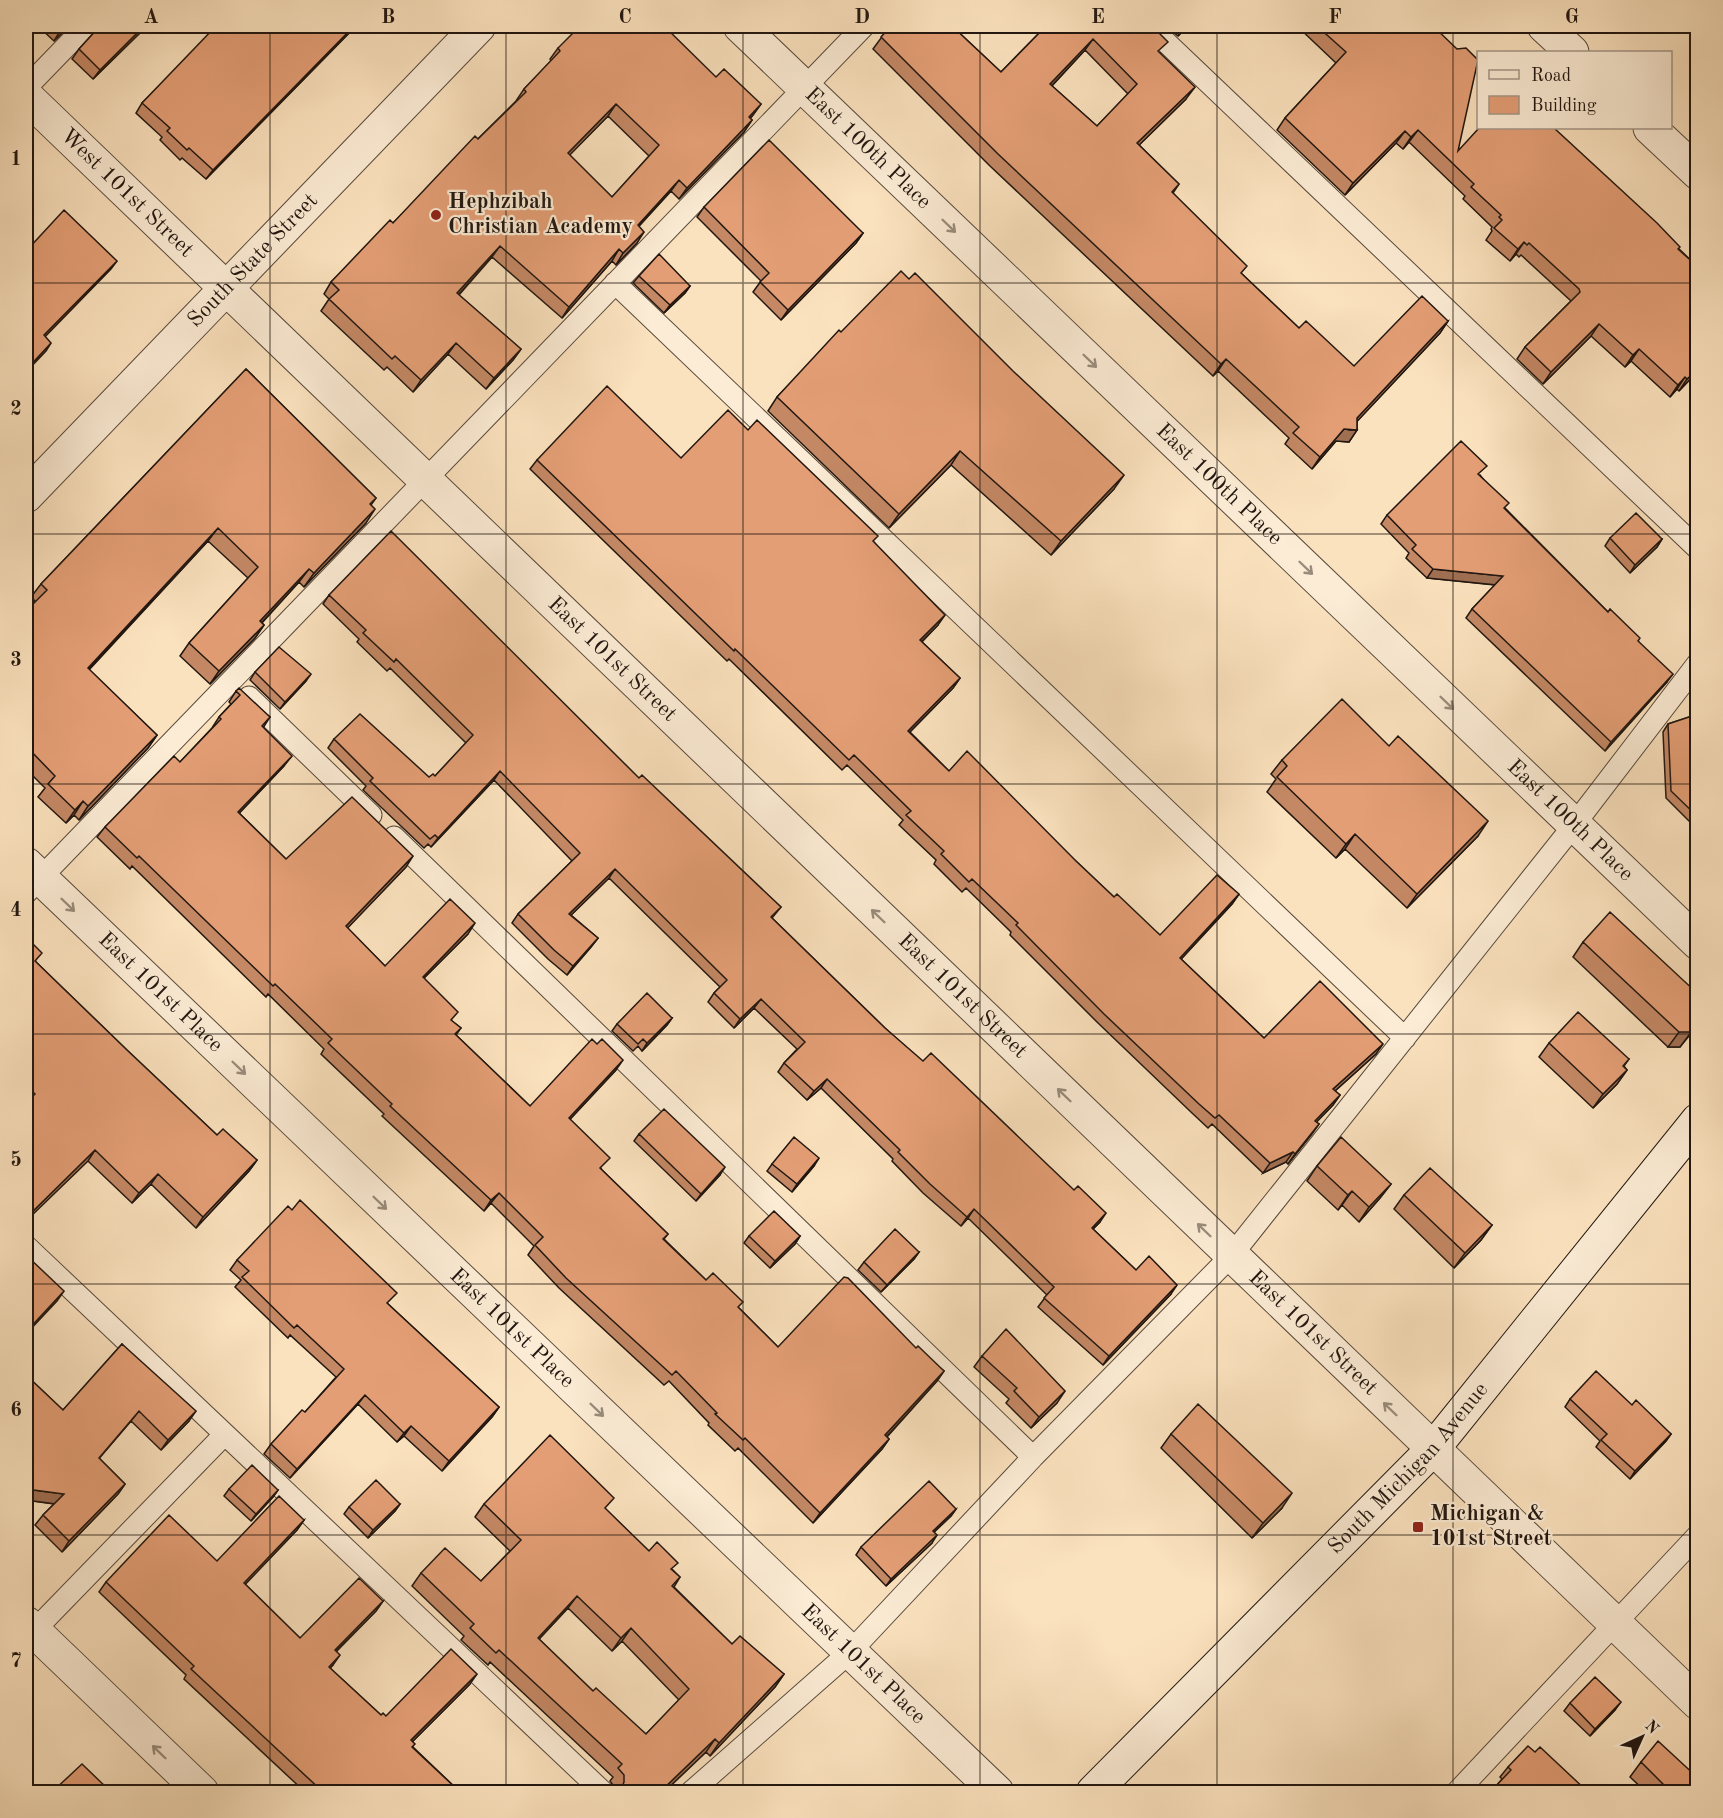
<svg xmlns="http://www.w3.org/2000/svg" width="1723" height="1818" viewBox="0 0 1723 1818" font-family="'Old Standard TT',serif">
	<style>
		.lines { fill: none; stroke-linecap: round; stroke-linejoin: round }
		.service-casing { stroke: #58493c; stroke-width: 23 }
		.minor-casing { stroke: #58493c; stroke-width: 35 }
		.tertiary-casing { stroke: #58493c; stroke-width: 35 }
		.secondary-casing { stroke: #211610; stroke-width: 35 }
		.service { stroke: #fcecd5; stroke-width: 21 }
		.minor { stroke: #fcecd5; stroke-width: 33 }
		.tertiary { stroke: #fcecd5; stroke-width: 33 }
		.secondary { stroke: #fcecd5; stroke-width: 33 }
		.wall { fill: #c48865; stroke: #211610; stroke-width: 1.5; fill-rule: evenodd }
		.shaded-wall { fill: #a06f52; stroke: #211610; stroke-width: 1.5 }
		.building { fill: #e49e75; stroke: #211610; stroke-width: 1.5; fill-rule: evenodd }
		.oneway { stroke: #998c7c }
		.grid { fill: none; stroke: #211610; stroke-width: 1.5; stroke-opacity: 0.55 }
		.poi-dot { fill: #8f2418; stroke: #fcecd5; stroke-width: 2 }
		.labels { text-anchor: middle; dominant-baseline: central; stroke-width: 4.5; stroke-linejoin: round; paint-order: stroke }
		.street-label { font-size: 22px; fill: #211610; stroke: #fcecd5 }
		.poi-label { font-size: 22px; font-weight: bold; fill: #211610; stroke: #fcecd5; text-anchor: start }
		.neatline { fill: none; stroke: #211610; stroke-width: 2 }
		.grid-label { font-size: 20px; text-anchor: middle; font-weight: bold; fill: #211610 }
	</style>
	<rect width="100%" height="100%" fill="#fbe2be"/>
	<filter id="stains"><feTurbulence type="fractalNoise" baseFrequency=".00333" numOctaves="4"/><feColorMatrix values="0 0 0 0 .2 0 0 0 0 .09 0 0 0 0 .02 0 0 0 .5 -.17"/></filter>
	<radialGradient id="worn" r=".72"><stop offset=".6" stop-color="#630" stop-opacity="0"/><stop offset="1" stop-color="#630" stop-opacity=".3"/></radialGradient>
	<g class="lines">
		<defs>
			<path id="service" d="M 1149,26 L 1698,549
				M 26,88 L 86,26
				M 615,283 L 1405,1038
				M 249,697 L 371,815
				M 394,837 L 1033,1457
				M 26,893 L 864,26
				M 26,1246 L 603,1792
				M 26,1639 L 224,1435
				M 691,1792 L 850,1652 L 1033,1457 L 1231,1256 L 1574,825 L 1698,663
				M 1457,1792 L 1698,1535"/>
			<g id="minor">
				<path id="s1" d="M 740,26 L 1698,943"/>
				<path d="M 1544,26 L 1572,52"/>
				<path id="s2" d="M 26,96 L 1698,1703"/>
				<path d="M 1650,128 L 1698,173"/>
				<path id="s3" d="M 26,864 L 997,1792"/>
				<path d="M 26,1623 L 202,1792"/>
			</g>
			<g id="tertiary">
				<path id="s4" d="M 26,496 L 479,26"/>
			</g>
			<g id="secondary">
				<path id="s5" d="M 1093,1792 L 1432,1450 L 1698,1120"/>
			</g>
		</defs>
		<use href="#service" class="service-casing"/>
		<use href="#minor" class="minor-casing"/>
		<use href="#tertiary" class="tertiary-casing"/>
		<use href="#secondary" class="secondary-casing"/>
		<use href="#service" class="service"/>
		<use href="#minor" class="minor"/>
		<use href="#tertiary" class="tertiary"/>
		<use href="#secondary" class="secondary"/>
	</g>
	<path class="wall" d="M 38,26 L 69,26 L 54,41 Z
		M 97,26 L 147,26 L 93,79 L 72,59 L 79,49 L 98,28 Z
		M 356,26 L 206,179 L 182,158 L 180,160 L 160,140 L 162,137 L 136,113 L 142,103 L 220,27 Z
		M 882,26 L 952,26 L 1001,72 L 1046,26 L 1160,53 L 1186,99 L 1139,145 L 1179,184 L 1173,193 L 1242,274 L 1299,328 L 1354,366 L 1448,321 L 1440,333 L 1357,421 L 1357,430 L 1349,442 L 1336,441 L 1312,469 L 1285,444 L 1289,438 L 1218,371 L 1213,376 L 990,166 L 873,49 L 887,30 ZM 1085,50 L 1128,94 L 1097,126 L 1052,86 Z
		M 1166,26 L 1188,26 L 1178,36 Z
		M 1297,26 L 1433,26 L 1458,151 L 1679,249 L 1698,267 L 1698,371 L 1679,391 L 1677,389 L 1670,397 L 1631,361 L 1625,367 L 1591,336 L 1543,384 L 1517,359 L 1525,347 L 1571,301 L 1521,255 L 1519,257 L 1516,254 L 1510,261 L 1486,240 L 1492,231 L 1491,229 L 1492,227 L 1463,199 L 1465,196 L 1409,142 L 1403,149 L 1396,143 L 1345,195 L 1277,130 L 1285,118 L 1336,63 Z
		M 558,48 L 716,77 L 761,104 L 750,119 L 752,120 L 744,132 L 679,199 L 671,191 L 639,226 L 637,243 L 616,265 L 612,261 L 562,318 L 492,257 L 459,295 L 521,349 L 513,360 L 486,389 L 448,354 L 413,392 L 387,367 L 384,370 L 321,311 L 329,299 L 324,294 L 331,282 L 393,223 L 516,101 L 524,89 L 551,61 L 550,59 ZM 608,116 L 649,156 L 612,197 L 569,155 Z
		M 704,207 L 863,233 L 856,243 L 781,320 L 753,292 L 761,281 L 697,217 Z
		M 639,276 L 690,286 L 685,293 L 664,313 L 633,283 Z
		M 841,332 L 1114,489 L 1051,555 L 951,465 L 889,528 L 768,411 L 777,397 Z
		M 246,369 L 376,498 L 371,505 L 366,523 L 304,587 L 299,582 L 262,623 L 264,625 L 255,638 L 210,684 L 180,656 L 189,643 L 248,578 L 208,541 L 89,670 L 157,735 L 148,748 L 79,820 L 74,815 L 66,823 L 38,797 L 45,788 L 26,769 L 26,611 L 35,601 L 31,597 L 41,584 Z
		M 748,430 L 874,542 L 938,625 L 922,642 L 960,678 L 953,688 L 910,732 L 949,771 L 1077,862 L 1114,897 L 1160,935 L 1239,894 L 1232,904 L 1181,959 L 1264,1038 L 1376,1054 L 1335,1091 L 1340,1095 L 1333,1105 L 1316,1122 L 1319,1124 L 1288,1164 L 1286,1162 L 1263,1173 L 1212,1124 L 1208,1128 L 1192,1113 L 1098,1023 L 1010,935 L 1011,932 L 966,888 L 962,892 L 934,864 L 936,860 L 899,825 L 903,820 L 847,765 L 842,770 L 729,659 L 727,661 L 530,469 L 537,460 L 681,458 Z
		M 1480,475 L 1505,508 L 1608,612 L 1638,641 L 1667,682 L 1605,751 L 1466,618 L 1472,609 L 1495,585 L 1427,578 L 1406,558 L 1409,553 L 1381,524 L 1387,515 Z
		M 1610,538 L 1662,539 L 1657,547 L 1630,573 L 1605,546 Z
		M 329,595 L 639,778 L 781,907 L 772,918 L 885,1028 L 1100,1222 L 1093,1229 L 1136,1270 L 1171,1294 L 1103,1365 L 1038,1307 L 1047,1295 L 968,1218 L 961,1226 L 923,1193 L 892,1161 L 893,1159 L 821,1088 L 807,1100 L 778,1072 L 784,1063 L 797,1049 L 754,1008 L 734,1028 L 708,1002 L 714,993 L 720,987 L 609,878 L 571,915 L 598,938 L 591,947 L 567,975 L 548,959 L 512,923 L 518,914 L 572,861 L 494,780 L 431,847 L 428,844 L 424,848 L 363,790 L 366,786 L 328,748 L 334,739 L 429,777 L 435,776 L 466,743 L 390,668 L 387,671 L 357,642 L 359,639 L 323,604 Z
		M 255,672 L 306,681 L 280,709 L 250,680 Z
		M 236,691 L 270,717 L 263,728 L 284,766 L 239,813 L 286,859 L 406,867 L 347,928 L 385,966 L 468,934 L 424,978 L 452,1021 L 461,1028 L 456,1035 L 530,1106 L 616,1070 L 570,1119 L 602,1170 L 668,1234 L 664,1239 L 706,1280 L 739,1308 L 778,1347 L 916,1348 L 944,1371 L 937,1381 L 887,1437 L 889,1439 L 882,1449 L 813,1523 L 738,1448 L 735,1451 L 708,1425 L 709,1423 L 669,1381 L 664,1385 L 559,1288 L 528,1255 L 534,1246 L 491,1203 L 484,1211 L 382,1116 L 384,1114 L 321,1054 L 324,1049 L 268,994 L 266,997 L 132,866 L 130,869 L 97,837 L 105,827 L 180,762 L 212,728 L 219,717 L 231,704 L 229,702 Z
		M 1698,714 L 1698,828 L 1696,828 L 1666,798 L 1663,732 L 1668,724 Z
		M 1282,760 L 1478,836 L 1407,908 L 1345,849 L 1336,858 L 1267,792 L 1276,779 L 1271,774 Z
		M 26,937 L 36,962 L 128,1051 L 217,1135 L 257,1160 L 249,1171 L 196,1228 L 151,1184 L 132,1203 L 26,1102 Z
		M 1583,942 L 1698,994 L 1698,1025 L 1680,1047 L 1668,1047 L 1573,957 Z
		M 672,1018 L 667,1025 L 642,1051 L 638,1046 L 633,1051 L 612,1031 L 617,1024 Z
		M 1549,1043 L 1629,1059 L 1624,1066 L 1627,1070 L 1617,1084 L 1593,1108 L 1539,1057 Z
		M 639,1134 L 720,1175 L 696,1201 L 634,1141 Z
		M 772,1164 L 814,1166 L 792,1192 L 767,1171 Z
		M 1317,1166 L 1391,1184 L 1380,1198 L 1359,1222 L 1342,1205 L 1338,1210 L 1307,1181 Z
		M 1404,1195 L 1492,1225 L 1481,1240 L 1454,1268 L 1394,1209 Z
		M 749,1236 L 800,1236 L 795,1244 L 770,1268 L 744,1243 Z
		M 919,1252 L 914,1259 L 881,1292 L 858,1270 L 864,1262 Z
		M 237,1260 L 388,1304 L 499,1407 L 492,1417 L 442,1471 L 404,1436 L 397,1442 L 358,1404 L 290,1478 L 264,1454 L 271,1444 L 305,1412 L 336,1377 L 290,1335 L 288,1338 L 235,1287 L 241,1280 L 230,1270 Z
		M 122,1344 L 189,1421 L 161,1450 L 131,1421 L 99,1458 L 125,1484 L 118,1494 L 62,1552 L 35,1525 L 43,1515 L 54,1504 L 26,1500 L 26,1375 L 63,1410 Z
		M 982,1356 L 1057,1403 L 1031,1428 L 1006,1403 L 1009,1399 L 974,1367 Z
		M 1570,1399 L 1632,1405 L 1671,1434 L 1666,1441 L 1630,1479 L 1596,1447 L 1600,1441 L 1565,1407 Z
		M 1171,1434 L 1282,1508 L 1252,1538 L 1161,1448 Z
		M 229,1489 L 278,1490 L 273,1497 L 251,1521 L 224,1496 Z
		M 400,1504 L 395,1511 L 368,1538 L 344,1514 L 349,1507 Z
		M 484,1504 L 606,1510 L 649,1551 L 673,1570 L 680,1577 L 674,1587 L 732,1644 L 784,1674 L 775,1687 L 710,1756 L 706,1752 L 664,1792 L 609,1792 L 615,1790 L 615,1788 L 610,1781 L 613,1777 L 490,1662 L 488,1665 L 461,1640 L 464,1636 L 412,1586 L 421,1573 L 481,1581 L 510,1551 L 475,1517 ZM 568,1608 L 612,1651 L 622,1641 L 679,1700 L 646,1734 L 593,1691 L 539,1639 Z
		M 956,1509 L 951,1516 L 934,1532 L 932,1543 L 886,1586 L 856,1555 L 861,1547 Z
		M 304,1520 L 297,1530 L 245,1584 L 300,1638 L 383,1601 L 376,1611 L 337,1651 L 333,1665 L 330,1668 L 381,1715 L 386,1716 L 470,1684 L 413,1741 L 413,1747 L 460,1792 L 305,1792 L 184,1679 L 186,1675 L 99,1592 L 106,1582 L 217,1561 Z
		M 1570,1703 L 1615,1710 L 1590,1736 L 1564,1711 Z
		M 1535,1752 L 1588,1792 L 1491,1792 L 1502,1779 L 1500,1777 L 1508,1767 Z
		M 1641,1762 L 1698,1792 L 1646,1792 L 1630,1777 Z"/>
	<path class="shaded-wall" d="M 66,26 L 69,26 L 54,41 L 60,31 Z
		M 144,26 L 147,26 L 93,79 L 100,70 Z
		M 354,26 L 356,26 L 206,179 L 213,170 Z
		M 1185,26 L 1188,26 L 1178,36 Z
		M 1093,39 L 1085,50 L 1042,96 L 1050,84 Z
		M 1195,87 L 1186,99 L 1129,155 L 1137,143 Z
		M 616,104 L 608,116 L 560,165 L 568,153 Z
		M 761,104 L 753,115 L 741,129 L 749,117 Z
		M 752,120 L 744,132 L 679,199 L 687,188 Z
		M 1418,130 L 1409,142 L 1403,149 L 1411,137 Z
		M 1405,131 L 1396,143 L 1345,195 L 1353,183 Z
		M 679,180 L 671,191 L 630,236 L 638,225 Z
		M 644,232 L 637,243 L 616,265 L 623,253 Z
		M 863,233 L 856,243 L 781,320 L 788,310 Z
		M 1524,242 L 1516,254 L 1510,261 L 1518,249 Z
		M 500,246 L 492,257 L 449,305 L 457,293 Z
		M 619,249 L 612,261 L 562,318 L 569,307 Z
		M 117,261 L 111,269 L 38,344 L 44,335 Z
		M 690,286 L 685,293 L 664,313 L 670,305 Z
		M 1448,321 L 1440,333 L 1349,430 L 1357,430 L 1349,442 L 1336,441 L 1312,469 L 1320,457 L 1344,429 L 1357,418 Z
		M 1599,324 L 1591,336 L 1543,384 L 1551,372 Z
		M 51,343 L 46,351 L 26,372 L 26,370 Z
		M 456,343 L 448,354 L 413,392 L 421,380 Z
		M 521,349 L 513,360 L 486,389 L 494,378 Z
		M 1639,349 L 1631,361 L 1625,367 L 1633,355 Z
		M 1226,359 L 1218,371 L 1213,376 L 1221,364 Z
		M 1698,369 L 1698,371 L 1679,391 L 1687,379 Z
		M 1685,377 L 1677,389 L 1670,397 L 1678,385 Z
		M 960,451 L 951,465 L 889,528 L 899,514 Z
		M 1124,475 L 1114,489 L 1051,555 L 1061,541 Z
		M 375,509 L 366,523 L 304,587 L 314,573 Z
		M 218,528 L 208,541 L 78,681 L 88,668 Z
		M 1662,539 L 1657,547 L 1630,573 L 1635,565 Z
		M 309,569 L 299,582 L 251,634 L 260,621 Z
		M 1433,569 L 1503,576 L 1497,585 L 1427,578 Z
		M 945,615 L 938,625 L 913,650 L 920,640 Z
		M 264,625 L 255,638 L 210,684 L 219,671 Z
		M 311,674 L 306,681 L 280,709 L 285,702 Z
		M 1673,674 L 1667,682 L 1605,751 L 1611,742 Z
		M 960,678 L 953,688 L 902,740 L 908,731 Z
		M 157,735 L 148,748 L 79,820 L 88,806 Z
		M 292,756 L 284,766 L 231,822 L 238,812 Z
		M 500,771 L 494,780 L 431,847 L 438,838 Z
		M 83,801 L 74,815 L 66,823 L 75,810 Z
		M 1488,821 L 1478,836 L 1407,908 L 1417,894 Z
		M 1355,834 L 1345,849 L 1336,858 L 1346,844 Z
		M 413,856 L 406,867 L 339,937 L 346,926 Z
		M 615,869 L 609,878 L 563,923 L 569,914 Z
		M 1239,894 L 1232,904 L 1173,968 L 1180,958 Z
		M 475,923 L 468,934 L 415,987 L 423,977 Z
		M 598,938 L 591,947 L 567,975 L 573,966 Z
		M 761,999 L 754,1008 L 734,1028 L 740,1019 Z
		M 672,1018 L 667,1025 L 642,1051 L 647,1043 Z
		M 1698,1023 L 1680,1047 L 1668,1047 L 1679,1032 Z
		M 1383,1044 L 1376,1054 L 1326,1099 L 1333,1089 Z
		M 623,1060 L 616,1070 L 562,1128 L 569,1118 Z
		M 1627,1070 L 1617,1084 L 1593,1108 L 1603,1094 Z
		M 827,1079 L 821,1088 L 807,1100 L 814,1091 Z
		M 1340,1095 L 1333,1105 L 1308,1131 L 1315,1121 Z
		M 1319,1124 L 1312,1134 L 1288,1164 L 1295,1154 Z
		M 95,1150 L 88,1161 L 26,1221 L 26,1218 Z
		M 1293,1152 L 1286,1162 L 1263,1173 L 1270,1163 Z
		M 819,1158 L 814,1166 L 792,1192 L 797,1184 Z
		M 257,1160 L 249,1171 L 196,1228 L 203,1217 Z
		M 725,1167 L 720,1175 L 696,1201 L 701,1194 Z
		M 158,1174 L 151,1184 L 132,1203 L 139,1193 Z
		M 1391,1184 L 1380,1198 L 1359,1222 L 1369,1207 Z
		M 1352,1191 L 1342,1205 L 1338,1210 L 1348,1195 Z
		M 499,1193 L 491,1203 L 484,1211 L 491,1200 Z
		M 974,1209 L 968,1218 L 961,1226 L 967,1217 Z
		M 1106,1213 L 1100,1222 L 1085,1237 L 1092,1228 Z
		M 1492,1225 L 1481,1240 L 1454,1268 L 1465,1253 Z
		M 800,1236 L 795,1244 L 770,1268 L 775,1261 Z
		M 919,1252 L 914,1259 L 881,1292 L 887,1285 Z
		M 1177,1285 L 1171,1294 L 1103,1365 L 1109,1356 Z
		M 64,1291 L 57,1301 L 26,1334 L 26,1332 Z
		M 944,1371 L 937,1381 L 878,1446 L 885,1435 Z
		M 1065,1391 L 1057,1403 L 1031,1428 L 1039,1417 Z
		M 365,1395 L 358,1404 L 290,1478 L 297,1469 Z
		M 499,1407 L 492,1417 L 442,1471 L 449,1461 Z
		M 139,1411 L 131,1421 L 91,1468 L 99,1458 Z
		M 196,1411 L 189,1421 L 161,1450 L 168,1440 Z
		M 411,1426 L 404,1436 L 397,1442 L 404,1433 Z
		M 1671,1434 L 1666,1441 L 1630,1479 L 1635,1471 Z
		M 889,1439 L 882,1449 L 813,1523 L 820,1513 Z
		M 125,1484 L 118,1494 L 62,1552 L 69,1541 Z
		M 26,1489 L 64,1494 L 56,1504 L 26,1500 Z
		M 278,1490 L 273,1497 L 251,1521 L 256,1514 Z
		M 1292,1493 L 1282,1508 L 1252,1538 L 1263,1523 Z
		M 400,1504 L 395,1511 L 368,1538 L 373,1530 Z
		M 956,1509 L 951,1516 L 928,1538 L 933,1531 Z
		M 304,1520 L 297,1530 L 237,1593 L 244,1583 Z
		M 937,1535 L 932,1543 L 886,1586 L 891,1579 Z
		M 577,1596 L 568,1608 L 529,1650 L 538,1638 Z
		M 383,1601 L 376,1611 L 328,1659 L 335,1650 Z
		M 631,1628 L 622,1641 L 612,1651 L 621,1638 Z
		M 340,1655 L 333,1665 L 322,1677 L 329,1667 Z
		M 477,1674 L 470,1684 L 404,1750 L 411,1740 Z
		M 784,1674 L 775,1687 L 710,1756 L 719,1743 Z
		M 1621,1702 L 1615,1710 L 1590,1736 L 1595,1729 Z
		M 715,1739 L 706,1752 L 664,1792 L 660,1792 Z"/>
	<path class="building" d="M 54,26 L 66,26 L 60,31 Z
		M 100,26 L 144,26 L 100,70 L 79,49 Z
		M 216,26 L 219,26 L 220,27 L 222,26 L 354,26 L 213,170 L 189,148 L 187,150 L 167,131 L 170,128 L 142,103 Z
		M 580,26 L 664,26 L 716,77 L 724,69 L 761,104 L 749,117 L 752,120 L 687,188 L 679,180 L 638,225 L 644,232 L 623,253 L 619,249 L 569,307 L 500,246 L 457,293 L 521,349 L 494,378 L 456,343 L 421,380 L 395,356 L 392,359 L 329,299 L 339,290 L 331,282 L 390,220 L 393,223 L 475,136 L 478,139 L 526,92 L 524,89 L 560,51 L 558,48 ZM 616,104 L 659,145 L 612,197 L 568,153 Z
		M 891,26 L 952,26 L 1001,72 L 1046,26 L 1152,26 L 1168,42 L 1158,51 L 1195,87 L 1137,143 L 1179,184 L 1172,192 L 1247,266 L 1241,273 L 1299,328 L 1306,321 L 1354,366 L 1422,296 L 1448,321 L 1357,418 L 1357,430 L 1344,429 L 1320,457 L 1293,433 L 1299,427 L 1226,359 L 1221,364 L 998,154 L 881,37 ZM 1093,39 L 1137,84 L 1097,126 L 1050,84 Z
		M 1317,26 L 1433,26 L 1457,49 L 1466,48 L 1478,60 L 1458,151 L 1479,128 L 1554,128 L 1657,223 L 1680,247 L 1678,249 L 1698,267 L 1698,369 L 1687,379 L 1685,377 L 1678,385 L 1639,349 L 1633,355 L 1599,324 L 1551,372 L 1525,347 L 1580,292 L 1579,289 L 1529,243 L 1527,245 L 1524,242 L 1518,249 L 1494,228 L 1502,220 L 1499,217 L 1501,215 L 1471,187 L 1474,184 L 1418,130 L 1411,137 L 1405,131 L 1353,183 L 1285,118 L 1346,52 Z
		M 769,140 L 863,233 L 788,310 L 760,282 L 769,273 L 704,207 Z
		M 64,210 L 117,261 L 44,335 L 51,343 L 26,370 L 26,246 L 28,249 Z
		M 659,254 L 690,286 L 670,305 L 639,276 Z
		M 901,271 L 909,279 L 915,273 L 1013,371 L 1124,475 L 1061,541 L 960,451 L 899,514 L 777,397 L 839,330 L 841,332 Z
		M 246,369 L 376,498 L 370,504 L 375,509 L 314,573 L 309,569 L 260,621 L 264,625 L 219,671 L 189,643 L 258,567 L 218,528 L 88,668 L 157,735 L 88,806 L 83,801 L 75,810 L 48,784 L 55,776 L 26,746 L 26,611 L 47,590 L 41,584 Z
		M 607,386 L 681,458 L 728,410 L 748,430 L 757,420 L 878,536 L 873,541 L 945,615 L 920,640 L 960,678 L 908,731 L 949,771 L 967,751 L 1077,862 L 1114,897 L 1117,894 L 1160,935 L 1217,875 L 1239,894 L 1180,958 L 1264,1038 L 1320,981 L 1383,1044 L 1333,1089 L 1340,1095 L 1315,1121 L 1319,1124 L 1295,1154 L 1293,1152 L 1270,1163 L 1219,1115 L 1215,1118 L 1199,1104 L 1104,1014 L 1016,925 L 1018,923 L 972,879 L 969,882 L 941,854 L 944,851 L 906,815 L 911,811 L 854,755 L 849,760 L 735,649 L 734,651 L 537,460 Z
		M 1461,441 L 1487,466 L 1478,474 L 1509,503 L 1504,508 L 1608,612 L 1610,609 L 1640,638 L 1638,641 L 1673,674 L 1611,742 L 1472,609 L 1503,576 L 1433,569 L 1412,549 L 1416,545 L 1387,515 Z
		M 1636,513 L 1662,539 L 1635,565 L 1610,538 Z
		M 391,531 L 639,778 L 642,775 L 781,907 L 771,917 L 885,1028 L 923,1061 L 931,1053 L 1074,1190 L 1078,1186 L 1106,1213 L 1092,1228 L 1136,1270 L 1149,1256 L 1177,1285 L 1109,1356 L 1044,1298 L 1054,1287 L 974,1209 L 967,1217 L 930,1184 L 898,1152 L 900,1150 L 827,1079 L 814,1091 L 784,1063 L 805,1042 L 761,999 L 740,1019 L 714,993 L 727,980 L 615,869 L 569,914 L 598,938 L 573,966 L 554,950 L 518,914 L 580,853 L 500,771 L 438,838 L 435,835 L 430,839 L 370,781 L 373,778 L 334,739 L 360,714 L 429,777 L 433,774 L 435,776 L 473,735 L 396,659 L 394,662 L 363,633 L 366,630 L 329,595 Z
		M 279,647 L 311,674 L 285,702 L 255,672 Z
		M 239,688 L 270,717 L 262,726 L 292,756 L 238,812 L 286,859 L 352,797 L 413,856 L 346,926 L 385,966 L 450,899 L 475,923 L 423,977 L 458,1012 L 451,1020 L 461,1028 L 455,1034 L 530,1106 L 592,1039 L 597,1044 L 602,1039 L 623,1060 L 569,1118 L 610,1158 L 600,1168 L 668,1234 L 663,1239 L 706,1280 L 713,1273 L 743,1302 L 738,1307 L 778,1347 L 844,1277 L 848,1278 L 916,1348 L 918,1346 L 944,1371 L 885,1435 L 889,1439 L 820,1513 L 745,1438 L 743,1440 L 715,1414 L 717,1413 L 676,1371 L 672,1375 L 566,1278 L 535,1245 L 543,1237 L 499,1193 L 491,1200 L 390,1106 L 392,1104 L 328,1043 L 332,1039 L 275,984 L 273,986 L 139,856 L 137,858 L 105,827 L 174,756 L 180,762 L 221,719 L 219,717 L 240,695 L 236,691 Z
		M 1342,699 L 1389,746 L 1398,736 L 1488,821 L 1417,894 L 1355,834 L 1346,844 L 1277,777 L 1287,766 L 1282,760 Z
		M 1698,714 L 1698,817 L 1671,791 L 1668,724 Z
		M 1610,912 L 1698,994 L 1698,1023 L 1691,1032 L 1679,1032 L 1583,942 Z
		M 26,937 L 42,953 L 35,961 L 128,1051 L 217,1135 L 223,1129 L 257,1160 L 203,1217 L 158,1174 L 139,1193 L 95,1150 L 26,1218 L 26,1103 L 35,1094 L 26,1085 Z
		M 647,993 L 672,1018 L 647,1043 L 643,1039 L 638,1044 L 617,1024 Z
		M 1578,1012 L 1629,1059 L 1623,1066 L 1627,1070 L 1603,1094 L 1549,1043 Z
		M 664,1109 L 725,1167 L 701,1194 L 639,1134 Z
		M 794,1137 L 819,1158 L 797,1184 L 772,1164 Z
		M 1341,1137 L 1391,1184 L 1369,1207 L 1352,1191 L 1348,1195 L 1317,1166 Z
		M 1430,1168 L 1492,1225 L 1465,1253 L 1404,1195 Z
		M 300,1200 L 397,1293 L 387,1303 L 499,1407 L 449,1461 L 411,1426 L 404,1433 L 365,1395 L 297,1469 L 271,1444 L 302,1410 L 305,1412 L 344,1369 L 297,1325 L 294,1328 L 242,1277 L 249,1271 L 237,1260 L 288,1206 L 292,1210 Z
		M 774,1211 L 800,1236 L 775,1261 L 749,1236 Z
		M 895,1229 L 919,1252 L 887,1285 L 864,1262 Z
		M 26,1255 L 64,1291 L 26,1332 Z
		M 1006,1329 L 1065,1391 L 1039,1417 L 1014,1391 L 1017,1388 L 982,1356 Z
		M 122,1344 L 196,1411 L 168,1440 L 139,1411 L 99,1458 L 125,1484 L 69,1541 L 43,1515 L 64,1494 L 26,1489 L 26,1375 L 63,1410 Z
		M 1596,1371 L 1632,1405 L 1636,1400 L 1671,1434 L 1635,1471 L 1601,1440 L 1607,1434 L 1570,1399 Z
		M 1198,1404 L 1292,1493 L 1263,1523 L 1171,1434 Z
		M 550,1435 L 614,1498 L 605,1508 L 649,1551 L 657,1542 L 678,1563 L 671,1569 L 680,1577 L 672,1586 L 732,1644 L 740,1636 L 784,1674 L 719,1743 L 715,1739 L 660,1792 L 596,1792 L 601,1787 L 609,1792 L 621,1789 L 624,1782 L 624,1775 L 618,1768 L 622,1764 L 499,1650 L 496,1653 L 470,1628 L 474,1624 L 421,1573 L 445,1548 L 481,1581 L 521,1540 L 484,1504 ZM 577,1596 L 621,1638 L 631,1628 L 689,1689 L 646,1734 L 596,1688 L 593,1691 L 538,1638 Z
		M 252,1465 L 278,1490 L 256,1514 L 229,1489 Z
		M 376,1480 L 400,1504 L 373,1530 L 349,1507 Z
		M 929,1481 L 956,1509 L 933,1531 L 937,1535 L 891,1579 L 861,1547 Z
		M 279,1496 L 304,1520 L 244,1583 L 300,1638 L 359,1578 L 383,1601 L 335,1650 L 340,1655 L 329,1667 L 381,1715 L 383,1713 L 386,1716 L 451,1649 L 477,1674 L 411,1740 L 415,1744 L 412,1747 L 460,1792 L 323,1792 L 191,1669 L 194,1666 L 106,1582 L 169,1515 L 217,1561 Z
		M 1595,1677 L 1621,1702 L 1595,1729 L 1570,1703 Z
		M 1658,1741 L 1698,1778 L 1698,1792 L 1671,1792 L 1641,1762 Z
		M 1528,1746 L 1535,1752 L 1540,1747 L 1588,1792 L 1493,1792 L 1496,1790 L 1494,1788 L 1511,1770 L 1508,1767 Z
		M 82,1764 L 110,1791 L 109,1792 L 52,1792 Z"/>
	<defs><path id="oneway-shaft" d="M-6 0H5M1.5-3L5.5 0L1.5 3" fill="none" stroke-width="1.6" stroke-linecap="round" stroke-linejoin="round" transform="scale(1.5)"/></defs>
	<g class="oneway">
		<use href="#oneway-shaft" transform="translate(949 226) rotate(44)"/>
		<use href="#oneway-shaft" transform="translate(1090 361) rotate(44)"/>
		<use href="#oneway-shaft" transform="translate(1306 568) rotate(44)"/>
		<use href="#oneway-shaft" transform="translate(1447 703) rotate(44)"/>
		<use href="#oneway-shaft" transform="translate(68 905) rotate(44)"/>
		<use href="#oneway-shaft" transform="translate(878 916) rotate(-136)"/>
		<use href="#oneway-shaft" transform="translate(239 1068) rotate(44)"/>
		<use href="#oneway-shaft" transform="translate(1064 1095) rotate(-136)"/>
		<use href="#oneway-shaft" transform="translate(380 1203) rotate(44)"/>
		<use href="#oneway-shaft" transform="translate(1204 1230) rotate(-136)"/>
		<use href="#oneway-shaft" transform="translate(1390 1409) rotate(-136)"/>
		<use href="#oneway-shaft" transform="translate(597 1410) rotate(44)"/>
		<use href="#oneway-shaft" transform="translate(159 1752) rotate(-136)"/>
	</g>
	<path class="grid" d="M 270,26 L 270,1792M 506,26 L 506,1792M 743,26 L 743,1792M 980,26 L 980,1792M 1217,26 L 1217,1792M 1453,26 L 1453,1792M 26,283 L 1698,283M 26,534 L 1698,534M 26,784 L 1698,784M 26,1034 L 1698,1034M 26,1284 L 1698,1284M 26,1535 L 1698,1535"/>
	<g class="poi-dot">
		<circle cx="436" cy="215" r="6"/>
		<rect x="1412" y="1521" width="12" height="12" rx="3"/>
	</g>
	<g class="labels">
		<g class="street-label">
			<text stroke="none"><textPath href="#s1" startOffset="177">East 100th Place</textPath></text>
			<text stroke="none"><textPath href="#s2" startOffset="140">West 101st Street</textPath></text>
			<text stroke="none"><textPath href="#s4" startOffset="327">South State Street</textPath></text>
			<text stroke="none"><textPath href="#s1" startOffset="663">East 100th Place</textPath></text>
			<text stroke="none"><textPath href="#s2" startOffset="813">East 101st Street</textPath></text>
			<text stroke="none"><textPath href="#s1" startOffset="1149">East 100th Place</textPath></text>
			<text stroke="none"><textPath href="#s3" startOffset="186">East 101st Place</textPath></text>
			<text stroke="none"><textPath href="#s2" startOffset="1299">East 101st Street</textPath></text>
			<text stroke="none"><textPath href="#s3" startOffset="672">East 101st Place</textPath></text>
			<text stroke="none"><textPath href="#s2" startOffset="1785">East 101st Street</textPath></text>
			<text stroke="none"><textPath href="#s5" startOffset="452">South Michigan Avenue</textPath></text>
			<text stroke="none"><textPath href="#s3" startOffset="1158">East 101st Place</textPath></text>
		</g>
		<g class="poi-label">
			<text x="448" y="202">Hephzibah<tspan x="448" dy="25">Christian Academy</tspan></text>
			<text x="1430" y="1514">Michigan &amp;<tspan x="1430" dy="25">101st Street</tspan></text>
		</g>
	</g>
	<rect width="1723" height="1818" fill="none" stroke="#fbe2be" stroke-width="66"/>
	<rect x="1477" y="51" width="195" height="78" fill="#fcecd5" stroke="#a49686" stroke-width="1.5"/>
	<rect x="1489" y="70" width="30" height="9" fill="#fcecd5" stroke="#a49686" stroke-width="1.5"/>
	<text x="1531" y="81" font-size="18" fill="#211610">Road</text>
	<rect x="1489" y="96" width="30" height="18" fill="#e49e75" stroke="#a49686" stroke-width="1.5"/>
	<text x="1531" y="111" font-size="18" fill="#211610">Building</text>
	<g transform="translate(1642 1737) rotate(45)" stroke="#fcecd5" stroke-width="4.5" paint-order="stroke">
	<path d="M0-4.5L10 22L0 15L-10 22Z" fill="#211610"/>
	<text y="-9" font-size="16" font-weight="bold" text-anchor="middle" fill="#211610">N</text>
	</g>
	<rect x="33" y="33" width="1657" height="1752" class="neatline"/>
	<g class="grid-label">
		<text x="151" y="23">A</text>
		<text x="388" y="23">B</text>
		<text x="625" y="23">C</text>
		<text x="862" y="23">D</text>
		<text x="1098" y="23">E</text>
		<text x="1335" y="23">F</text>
		<text x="1572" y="23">G</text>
		<text x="16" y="165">1</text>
		<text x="16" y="415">2</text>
		<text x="16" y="666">3</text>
		<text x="16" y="916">4</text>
		<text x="16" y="1166">5</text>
		<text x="16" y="1416">6</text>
		<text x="16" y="1667">7</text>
	</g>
	<rect width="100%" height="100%" filter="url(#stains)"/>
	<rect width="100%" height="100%" fill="url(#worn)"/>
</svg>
